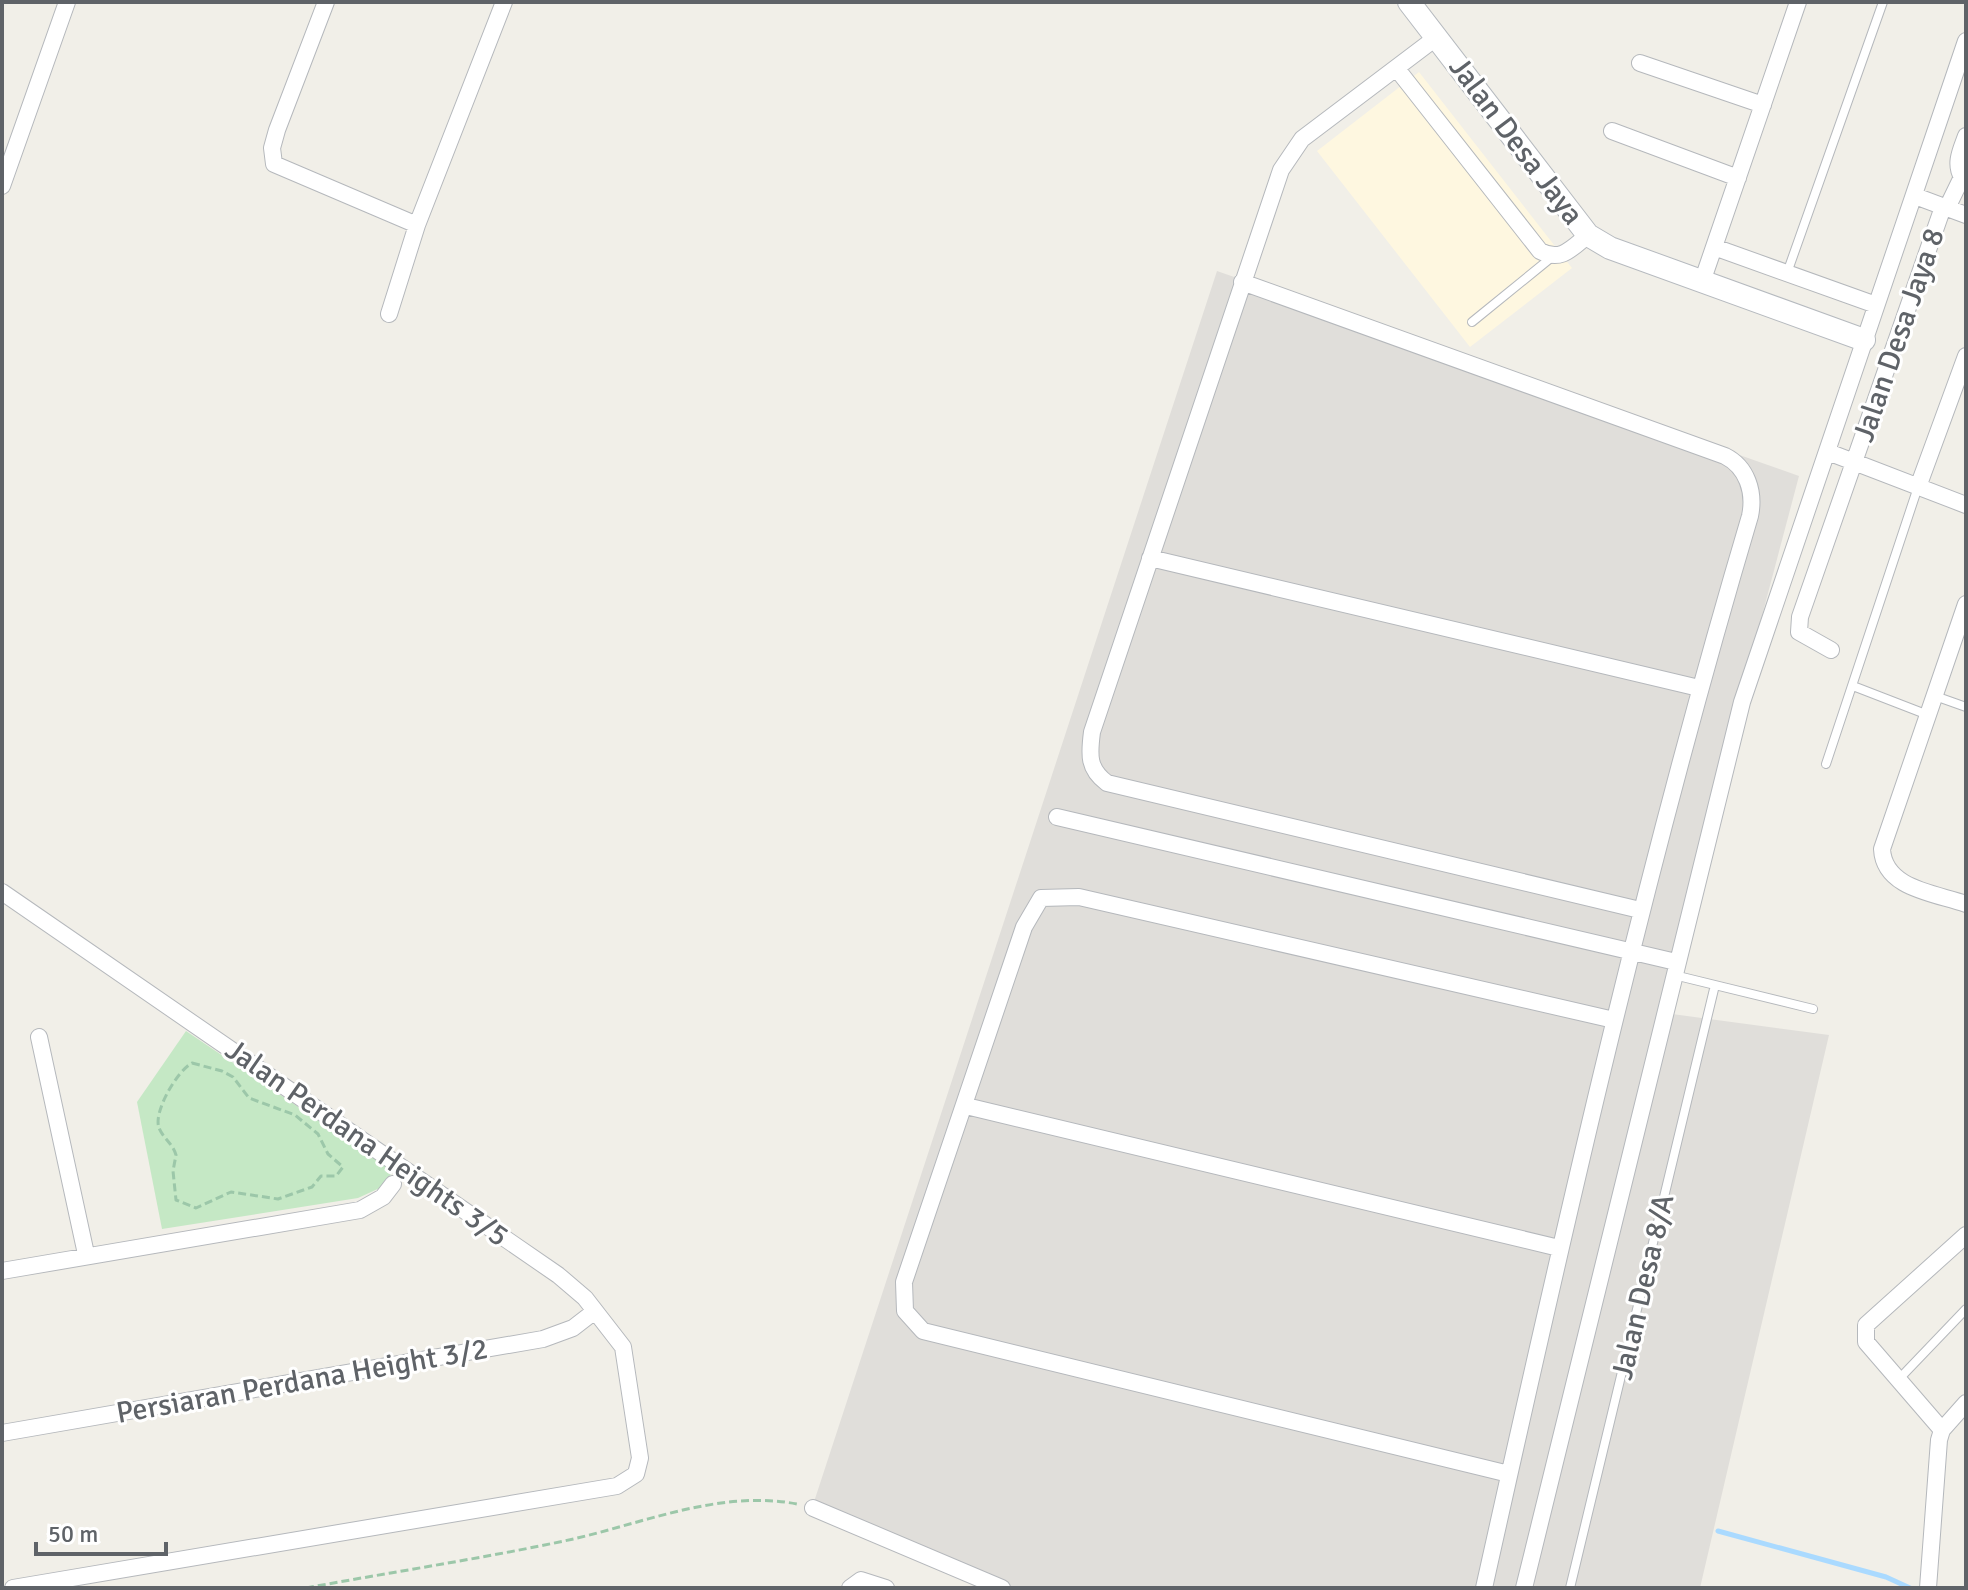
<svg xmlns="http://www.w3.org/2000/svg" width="1968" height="1590" viewBox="0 0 1968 1590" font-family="Signika,sans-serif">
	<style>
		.commercial { fill: #fef7e0 }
		.industrial { fill: #e0deda }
		.green { fill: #c5e8c5 }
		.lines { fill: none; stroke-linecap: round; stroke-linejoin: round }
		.stream { stroke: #aadaff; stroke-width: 5 }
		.lane-casing { stroke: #b5b8bc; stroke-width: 10 }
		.street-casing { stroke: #b5b8bc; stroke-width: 18 }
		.secondary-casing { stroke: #b6babf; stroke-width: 24 }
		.path { stroke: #9cc7a9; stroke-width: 3; stroke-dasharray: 8 4; stroke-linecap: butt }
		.lane { stroke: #fff; stroke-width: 8 }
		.street { stroke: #fff; stroke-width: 16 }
		.secondary { stroke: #fff; stroke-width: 22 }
		.labels { text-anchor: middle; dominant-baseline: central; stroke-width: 6; stroke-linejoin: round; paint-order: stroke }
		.street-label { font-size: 30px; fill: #5f6368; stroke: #fff }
	</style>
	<rect width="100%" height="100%" fill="#f1efe8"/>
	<path class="commercial" d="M 1419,72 L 1572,268 L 1470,347 L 1317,151 Z"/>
	<path class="industrial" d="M 1217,271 L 1799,476 L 1657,1012 L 1829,1035 L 1700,1588 L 1013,1588 L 811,1511 Z"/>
	<path class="green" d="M 186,1031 L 393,1171 L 382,1187 L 358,1198 L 162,1229 L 137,1102 Z"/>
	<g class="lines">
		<path class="stream" d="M 1718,1531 L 1886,1577 L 1910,1588"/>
		<defs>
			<path id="lane" d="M 1787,273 L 1883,2
				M 1472,322 L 1552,257
				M 1853,686 L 1928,715
				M 1935,696 L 1966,707
				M 1826,764 L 1918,487
				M 1674,975 L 1813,1009
				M 1899,1379 L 1966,1309
				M 1570,1588 L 1715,985"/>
			<path id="street" d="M 326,2 L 277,130 L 272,148 L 274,164 L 417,225
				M 1437,37 L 1302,139 L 1281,170 L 1092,732 C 1089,755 1088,769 1107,783 L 1640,910
				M 1640,63 L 1763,105
				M 1397,69 L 1540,251 C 1561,262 1571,249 1588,235
				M 1612,131 L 1738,178
				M 2,186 L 67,2
				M 1915,196 L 1966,215
				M 1947,208 L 1962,177 C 1954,163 1961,150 1966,136
				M 1714,247 L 1876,305
				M 1242,282 L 1725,456 C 1747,467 1755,492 1750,516 C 1645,869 1564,1228 1484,1588
				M 1702,282 L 1798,2
				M 389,314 L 417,225 L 504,2
				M 1828,452 L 1966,505
				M 1918,487 L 1966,356
				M 1150,558 L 1699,688
				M 1966,604 L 1882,849 C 1884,889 1935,893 1966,904
				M 1831,650 L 1799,632 L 1800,617 L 1943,207
				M 1057,817 L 1676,962
				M 2,892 L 558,1275 L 585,1298 L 623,1347 L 640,1458 L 636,1474 L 617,1486 L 13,1588
				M 39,1037 L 86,1254
				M 966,1106 L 1559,1248
				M 2,1271 L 360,1210 L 383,1197 L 393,1184
				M 1942,1430 L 1866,1342 L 1866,1325 L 1966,1235
				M 2,1433 L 543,1339 L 573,1328 L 595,1311
				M 1509,1474 L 923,1331 L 905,1311 L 904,1282 L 1024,927 L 1041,898 L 1079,897 L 1614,1020
				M 813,1508 L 1002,1588
				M 850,1588 L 861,1580 L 886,1588
				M 1524,1588 L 1742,702 L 1966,41
				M 1928,1588 L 1939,1440 L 1942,1430 L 1966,1403"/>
			<path id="secondary" d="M 1409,2 L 1588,235 L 1610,248 L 1864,340"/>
		</defs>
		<use href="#lane" class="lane-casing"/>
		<use href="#street" class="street-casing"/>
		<use href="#secondary" class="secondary-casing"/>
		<path class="path" d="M 192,1063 L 222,1071 L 233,1077 L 249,1098 L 295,1115 L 318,1134 L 328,1154 L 343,1167 L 336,1176 L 321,1176 L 312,1187 L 278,1199 L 231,1192 L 196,1208 L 176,1200 L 173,1171 L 176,1155 C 173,1144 163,1138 159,1128 C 153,1112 177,1071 192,1063 Z
			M 306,1588 C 392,1572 479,1559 564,1541 C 640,1525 718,1489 797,1504"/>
		<use href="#lane" class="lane"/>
		<use href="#street" class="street"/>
		<use href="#secondary" class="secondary"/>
	</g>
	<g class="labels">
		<g class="street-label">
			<text transform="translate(1516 141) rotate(53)">Jalan Desa Jaya</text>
			<text transform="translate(1899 335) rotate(-71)">Jalan Desa Jaya 8</text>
			<text transform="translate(367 1143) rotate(35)">Jalan Perdana Heights 3/5</text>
			<text transform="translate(1643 1287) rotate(-77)">Jalan Desa 8/A</text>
			<text transform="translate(302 1381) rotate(-10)">Persiaran Perdana Height 3/2</text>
		</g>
	</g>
	<rect width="1968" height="1590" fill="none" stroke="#5f6368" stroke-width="8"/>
	<path d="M36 1542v12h130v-12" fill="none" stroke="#5f6368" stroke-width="4"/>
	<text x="48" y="1542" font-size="24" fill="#5f6368" stroke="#ffffff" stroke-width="6" paint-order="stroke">50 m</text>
</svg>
